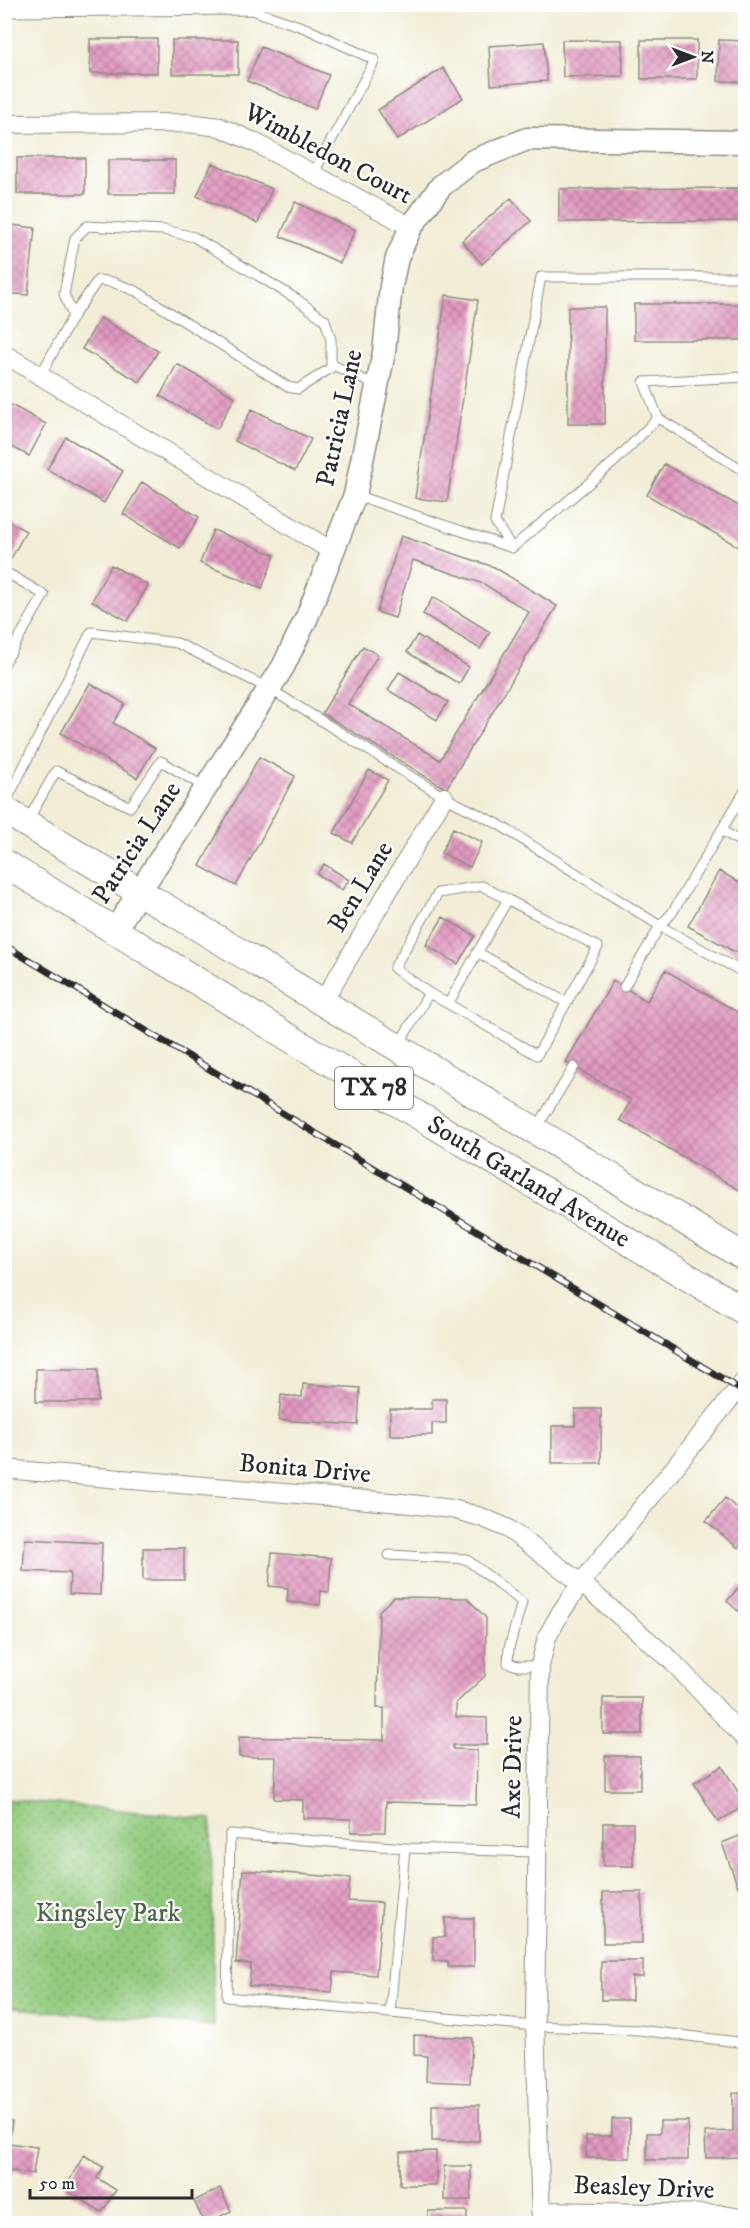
<svg xmlns="http://www.w3.org/2000/svg" width="750" height="2228" viewBox="0 0 750 2228" font-family="'IM FELL DW Pica',serif">
	<style>
		.grass { fill: url(#grass-dots); stroke: #5e7a54; stroke-width: 1.5 }
		.building { fill: url(#building-cross-hatch) }
		.lines { fill: none; stroke-linecap: round; stroke-linejoin: round }
		.service-casing { stroke: #8e8c81; stroke-width: 11 }
		.minor-casing { stroke: #8e8c81; stroke-width: 20 }
		.tertiary-casing { stroke: #8e8c81; stroke-width: 25 }
		.primary-casing { stroke: #8e8c81; stroke-width: 29 }
		.service { stroke: #fff; stroke-width: 9 }
		.minor { stroke: #fff; stroke-width: 18 }
		.tertiary { stroke: #fff; stroke-width: 22 }
		.primary { stroke: #fff; stroke-width: 27 }
		.rail-casing { stroke: #2b2b2b; stroke-width: 7 }
		.rail { stroke: #fff; stroke-width: 4.5; stroke-dasharray: 14; stroke-linecap: butt }
		.labels { text-anchor: middle; dominant-baseline: central; stroke-width: 4.5; stroke-linejoin: round; paint-order: stroke }
		.shield { fill: #fff; stroke: #6b6b6b; stroke-width: 1.5 }
		.shield-label { font-size: 24px; font-weight: bold; fill: #2b2b2b }
		.street-label { font-size: 26px; fill: #2b2b2b; stroke: #fff }
		.park-label { font-size: 26px; fill: #4f6348; stroke: #fff }
	</style>
	<defs>
		<pattern id="grass-dots" width="8" height="8" patternUnits="userSpaceOnUse" patternTransform="scale(1.5)"><rect width="8" height="8" fill="#92ca7d"/><path d="M2 2h.1M6 6h.1" fill="none" stroke="#77a467" stroke-width="1.8" stroke-linecap="round"/></pattern>
		<pattern id="building-cross-hatch" width="8" height="8" patternUnits="userSpaceOnUse" patternTransform="scale(1.5)"><rect width="8" height="8" fill="#e29ac1"/><path d="M0 0l8 8M0 8l8-8" fill="none" stroke="#b77e9d"/></pattern>
	</defs>
	<rect width="100%" height="100%" fill="#fff"/>
	<filter id="ink" filterUnits="userSpaceOnUse"><feTurbulence type="fractalNoise" baseFrequency=".0167" numOctaves="2"/><feDisplacementMap in="SourceGraphic" scale="12" xChannelSelector="R" yChannelSelector="G"/><feConvolveMatrix kernelMatrix="1 2 1 2 8 2 1 2 1" color-interpolation-filters="sRGB"/></filter>
	<filter id="wash" filterUnits="userSpaceOnUse"><feTurbulence type="fractalNoise" baseFrequency=".008" numOctaves="4" result="noise"/><feDisplacementMap in="SourceGraphic" scale="24" xChannelSelector="R" yChannelSelector="G"/><feGaussianBlur stdDeviation="1.35" result="paint"/><feColorMatrix in="noise" values="0 0 0 0 0 0 0 0 0 0 0 0 0 0 0 0 0 1.4 0 .05"/><feComposite in="paint" operator="in"/></filter>
	<g filter="url(#wash)">
		<rect width="100%" height="100%" fill="#f1edd7"/>
		<path class="grass" d="M 4,1799 L 211,1819 L 214,2026 L 5,2007 Z"/>
		<g id="blocks">
			<path class="building" d="M 90,39 L 157,39 L 157,73 L 90,73 Z
				M 172,40 L 238,40 L 238,74 L 172,74 Z
				M 562,40 L 622,40 L 623,76 L 563,77 Z
				M 641,40 L 697,40 L 697,79 L 641,79 Z
				M 719,40 L 746,41 L 746,82 L 718,81 Z
				M 544,42 L 547,81 L 491,85 L 489,46 Z
				M 261,47 L 329,75 L 315,109 L 247,81 Z
				M 443,68 L 463,98 L 397,140 L 378,110 Z
				M 17,158 L 85,158 L 85,194 L 17,194 Z
				M 108,160 L 175,160 L 175,194 L 108,194 Z
				M 212,163 L 272,189 L 258,223 L 197,196 Z
				M 746,188 L 746,221 L 559,222 L 559,189 Z
				M 511,198 L 531,221 L 482,264 L 462,241 Z
				M 295,202 L 355,230 L 340,263 L 280,236 Z
				M 4,224 L 35,228 L 28,295 L 4,293 Z
				M 446,295 L 478,300 L 447,502 L 415,498 Z
				M 634,304 L 746,304 L 746,340 L 634,340 Z
				M 568,307 L 605,307 L 605,424 L 568,424 Z
				M 100,318 L 158,351 L 140,382 L 82,349 Z
				M 177,364 L 235,397 L 217,429 L 160,396 Z
				M 4,401 L 46,424 L 29,456 L 4,443 Z
				M 252,409 L 311,439 L 295,471 L 235,441 Z
				M 66,437 L 123,471 L 104,503 L 47,469 Z
				M 664,464 L 746,510 L 746,551 L 647,495 Z
				M 142,482 L 199,517 L 180,548 L 123,514 Z
				M 4,519 L 26,531 L 7,566 L 4,564 Z
				M 213,530 L 275,555 L 262,588 L 200,563 Z
				M 401,536 L 494,567 L 557,606 L 446,789 L 322,713 L 363,646 L 378,655 L 348,704 L 440,760 L 529,612 L 484,584 L 413,560 L 395,618 L 377,612 Z
				M 111,565 L 148,585 L 128,621 L 92,601 Z
				M 433,597 L 490,632 L 480,649 L 423,614 Z
				M 417,635 L 469,667 L 459,684 L 407,652 Z
				M 399,672 L 448,702 L 437,720 L 388,690 Z
				M 90,683 L 125,704 L 113,723 L 155,748 L 137,778 L 61,733 Z
				M 259,757 L 295,776 L 236,886 L 200,866 Z
				M 369,770 L 388,780 L 352,843 L 334,833 Z
				M 453,828 L 482,842 L 470,867 L 441,853 Z
				M 324,864 L 349,880 L 342,890 L 317,874 Z
				M 719,871 L 746,886 L 746,958 L 688,926 Z
				M 443,917 L 475,936 L 458,964 L 426,945 Z
				M 665,970 L 746,1017 L 746,1154 L 743,1158 L 746,1160 L 746,1194 L 620,1120 L 631,1100 L 566,1062 L 613,981 L 647,1001 Z
				M 36,1369 L 98,1369 L 98,1402 L 36,1402 Z
				M 303,1384 L 360,1388 L 358,1425 L 279,1420 L 281,1395 L 302,1397 Z
				M 432,1399 L 446,1399 L 446,1423 L 432,1423 L 432,1435 L 390,1435 L 390,1409 L 432,1409 Z
				M 575,1409 L 601,1409 L 601,1463 L 552,1463 L 552,1426 L 575,1426 Z
				M 725,1498 L 737,1508 L 746,1498 L 746,1539 L 738,1548 L 706,1521 Z
				M 25,1539 L 102,1543 L 100,1595 L 69,1594 L 70,1573 L 23,1571 Z
				M 143,1548 L 184,1548 L 184,1580 L 143,1580 Z
				M 272,1553 L 331,1558 L 329,1592 L 321,1591 L 320,1605 L 287,1602 L 288,1588 L 269,1586 Z
				M 740,1586 L 746,1591 L 746,1602 L 738,1611 L 727,1601 Z
				M 394,1597 L 467,1598 L 486,1618 L 485,1676 L 456,1703 L 456,1717 L 487,1718 L 487,1745 L 453,1745 L 453,1749 L 477,1750 L 476,1804 L 386,1802 L 385,1832 L 351,1832 L 351,1819 L 303,1818 L 303,1800 L 274,1799 L 276,1757 L 239,1757 L 239,1737 L 384,1740 L 384,1708 L 377,1708 L 379,1611 Z
				M 603,1698 L 642,1698 L 642,1734 L 603,1734 Z
				M 605,1756 L 640,1756 L 640,1790 L 605,1790 Z
				M 722,1766 L 746,1805 L 718,1822 L 694,1783 Z
				M 603,1823 L 633,1823 L 633,1866 L 603,1866 Z
				M 744,1834 L 746,1884 L 738,1887 L 722,1843 Z
				M 243,1870 L 350,1878 L 348,1901 L 382,1903 L 376,1975 L 334,1972 L 332,1992 L 249,1986 L 251,1964 L 236,1963 Z
				M 603,1892 L 642,1892 L 642,1943 L 603,1943 Z
				M 445,1918 L 474,1918 L 474,1967 L 448,1967 L 448,1961 L 433,1961 L 433,1937 L 445,1937 Z
				M 601,1961 L 643,1961 L 643,1977 L 632,1977 L 632,2000 L 601,2000 Z
				M 414,2035 L 472,2038 L 470,2083 L 426,2081 L 427,2056 L 414,2055 Z
				M 733,2093 L 746,2093 L 746,2157 L 706,2158 L 705,2132 L 733,2131 Z
				M 432,2105 L 479,2105 L 479,2141 L 432,2141 Z
				M 612,2119 L 630,2119 L 630,2158 L 586,2158 L 586,2136 L 612,2136 Z
				M 4,2120 L 12,2121 L 9,2143 L 37,2147 L 33,2174 L 4,2170 Z
				M 660,2121 L 688,2121 L 688,2160 L 647,2160 L 647,2133 L 660,2133 Z
				M 436,2151 L 436,2185 L 400,2185 L 400,2152 Z
				M 84,2155 L 103,2167 L 97,2178 L 116,2190 L 102,2212 L 64,2189 Z
				M 444,2166 L 471,2166 L 471,2200 L 444,2200 Z
				M 220,2188 L 231,2211 L 205,2224 L 194,2201 Z
				M 428,2211 L 467,2211 L 467,2224 L 428,2224 Z"/>
		</g>
	</g>
	<g filter="url(#ink)">
		<use href="#blocks" fill-opacity="0" stroke="#8e8c81" stroke-width="1.5"/>
		<g class="lines">
			<defs>
				<path id="service" d="M 4,12 L 252,10 L 305,28 L 375,60 L 313,174
					M 331,364 L 377,386
					M 40,376 L 73,316 L 64,294 L 75,238 L 87,226 L 164,230 L 194,237 L 295,298 L 325,320 L 331,340 L 331,368 L 298,389 L 288,387 L 136,291 L 112,282 L 98,280 L 73,316
					M 658,418 L 746,472
					M 355,495 L 512,548 L 614,462 L 658,418 L 644,382 L 746,377
					M 512,548 L 495,522 L 541,277 L 746,277
					M 4,571 L 44,595 L 4,664
					M 746,789 L 672,913 L 660,926 L 746,974
					M 4,806 L 91,632 L 177,643 L 270,689 L 444,797 L 498,824 L 660,926 L 624,987
					M 28,820 L 56,771 L 130,807 L 161,761 L 206,788
					M 721,830 L 746,845
					M 482,886 L 598,947 L 537,1055 L 429,993 L 394,968 L 438,893 Z
					M 477,952 L 567,1003
					M 448,1004 L 508,899
					M 398,1046 L 429,993
					M 536,1129 L 574,1067
					M 389,1555 L 466,1559 L 522,1602 L 509,1648 L 508,1663 L 518,1666 L 540,1666
					M 537,1852 L 405,1848 L 390,2013 L 535,2026 L 639,2030 L 746,2043
					M 390,2013 L 227,1997 L 230,1834 L 405,1848"/>
				<path id="minor" d="M 4,124 L 188,123 L 220,127 L 254,142 L 411,227
					M 4,354 L 332,551
					M 322,1003 L 444,797
					M 4,1469 L 402,1503 L 452,1509 L 481,1517 L 507,1528 L 581,1583 L 671,1660 L 746,1740
					M 540,2211 L 718,2214 L 746,2219
					M 541,2224 L 535,2018 L 540,1666 L 547,1637 L 561,1612 L 581,1583 L 746,1379"/>
				<path id="tertiary" d="M 115,930 L 283,667 L 307,617 L 355,495 L 384,352 L 391,286 L 397,258 L 411,227 L 441,186 L 473,161 L 527,139 L 746,142"/>
				<g id="primary">
					<path d="M 4,810 L 746,1258"/>
					<path id="s1" d="M 4,863 L 298,1043 L 746,1312"/>
				</g>
			</defs>
			<use href="#service" class="service-casing"/>
			<use href="#minor" class="minor-casing"/>
			<use href="#tertiary" class="tertiary-casing"/>
			<use href="#primary" class="primary-casing"/>
			<use href="#service" class="service"/>
			<use href="#minor" class="minor"/>
			<use href="#tertiary" class="tertiary"/>
			<use href="#primary" class="primary"/>
			<defs>
				<path id="rail" d="M 4,945 L 746,1393"/>
			</defs>
			<use href="#rail" class="rail-casing"/>
			<use href="#rail" class="rail"/>
		</g>
	</g>
	<g class="labels">
		<rect class="shield" x="335" y="1067" width="78" height="42" rx="4.5"/>
		<g class="shield-label">
			<text x="374" y="1088">TX 78</text>
		</g>
		<g class="street-label">
			<text transform="translate(328 154) rotate(28)">Wimbledon Court</text>
			<text transform="translate(340 418) rotate(-78)">Patricia Lane</text>
			<text transform="translate(137 843) rotate(-57)">Patricia Lane</text>
			<text transform="translate(361 887) rotate(-59)">Ben Lane</text>
			<text stroke="none"><textPath href="#s1" startOffset="614">South Garland Avenue</textPath></text>
			<text transform="translate(305 1469) rotate(5)">Bonita Drive</text>
			<text transform="translate(513 1767) rotate(-89)">Axe Drive</text>
			<text transform="translate(644 2188) rotate(2)">Beasley Drive</text>
		</g>
		<g class="park-label">
			<text x="108" y="1913">Kingsley Park</text>
		</g>
	</g>
	<rect width="750" height="2228" fill="none" stroke="#fff" stroke-width="24"/>
	<g transform="translate(693 57) rotate(90)" stroke="#ffffff" stroke-width="4.5" paint-order="stroke">
	<path d="M0-4.5L10 22L0 15L-10 22Z" fill="#2b2b2b"/>
	<text y="-9" font-size="16" font-weight="bold" text-anchor="middle" fill="#2b2b2b">N</text>
	</g>
	<path d="M30 2189v9h162v-9" fill="none" stroke="#2b2b2b" stroke-width="3"/>
	<text x="39" y="2189" font-size="18" fill="#2b2b2b" stroke="#ffffff" stroke-width="4.5" paint-order="stroke">50 m</text>
</svg>
